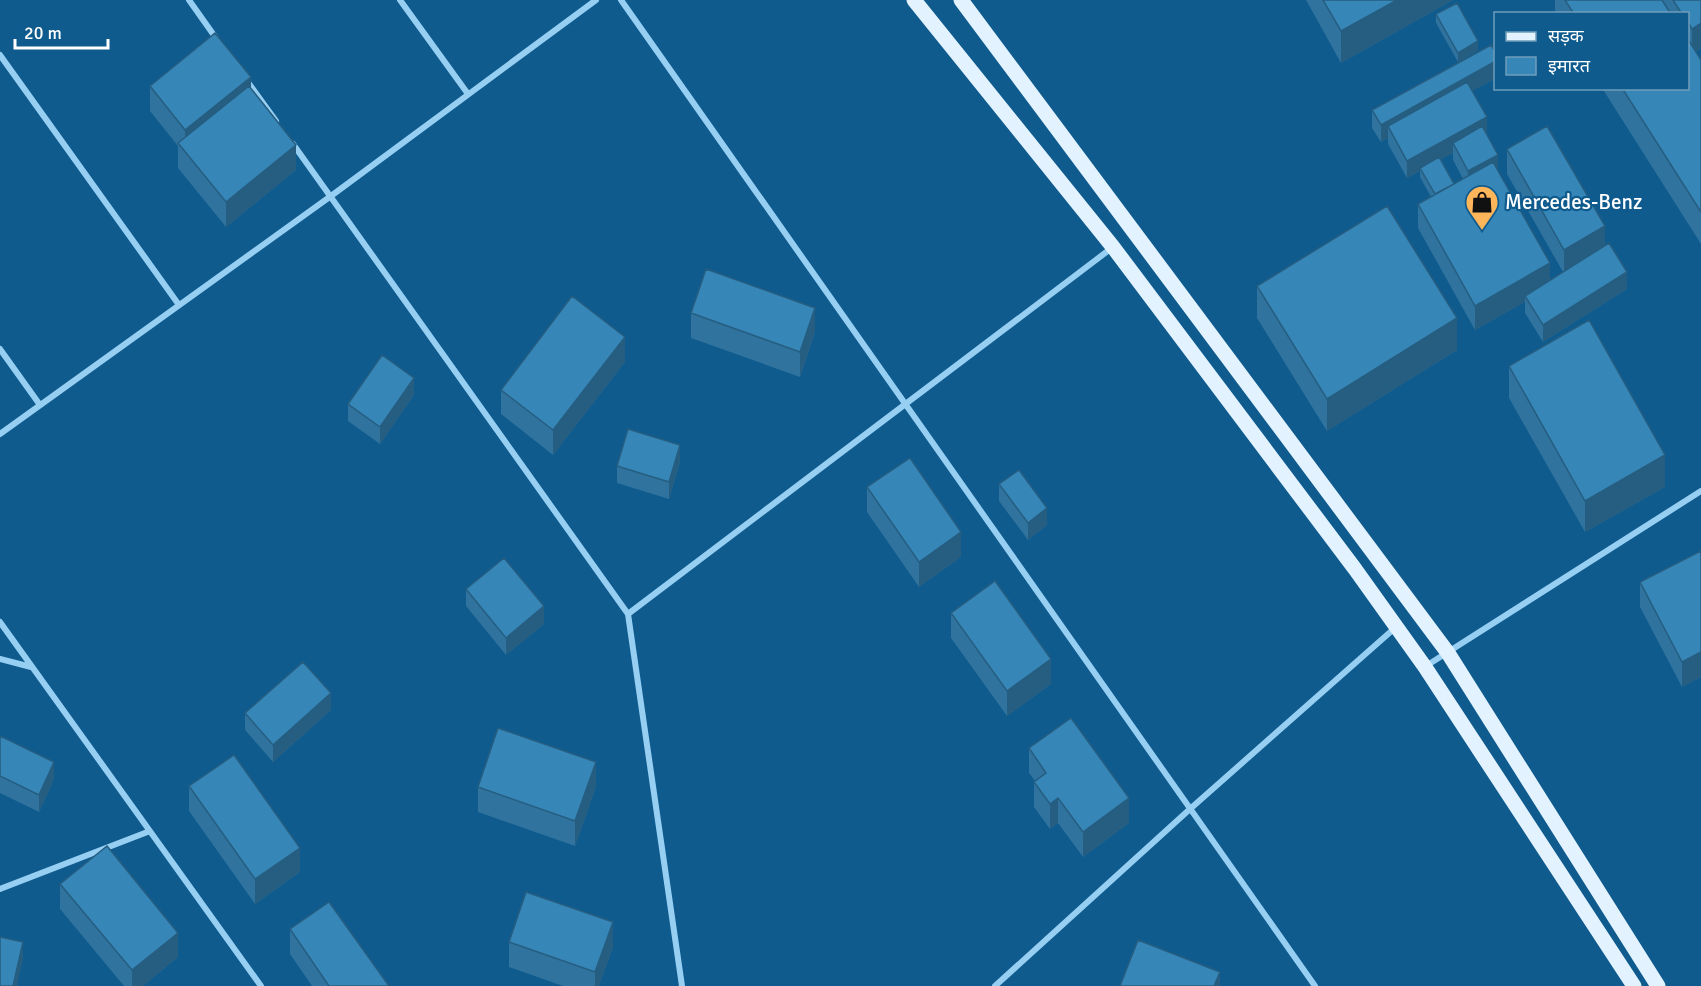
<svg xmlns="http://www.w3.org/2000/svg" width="1701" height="986" viewBox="0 0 1701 986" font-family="Signika,'Noto Sans Devanagari',sans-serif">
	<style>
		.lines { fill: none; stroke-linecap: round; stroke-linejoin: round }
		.minor { stroke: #97cff3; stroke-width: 6 }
		.primary { stroke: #e3f2ff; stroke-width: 15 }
		.wall { fill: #2f739e; fill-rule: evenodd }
		.shaded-wall { fill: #265e81 }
		.building { fill: #3786b8; stroke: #265e81; stroke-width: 1.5 }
		.labels { text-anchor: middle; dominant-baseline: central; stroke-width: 4.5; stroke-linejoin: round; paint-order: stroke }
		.poi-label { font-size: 21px; fill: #fff; stroke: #0f5b8e; text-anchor: start }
	</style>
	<rect width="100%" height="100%" fill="#0f5b8e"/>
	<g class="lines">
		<path class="minor" d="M 189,0 L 218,41
			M 400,0 L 468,94
			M 621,0 L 1315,986
			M 0,55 L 179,305
			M 247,81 L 276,121
			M 293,144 L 628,614 L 682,986
			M 0,349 L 40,405
			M 0,434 L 331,196 L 596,0
			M 628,614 L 1113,247
			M 0,622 L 261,986
			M 0,659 L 31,667
			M 1426,666 L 1701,491
			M 0,889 L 150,831
			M 995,986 L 1190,809 L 1396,627"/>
		<path class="primary" d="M 914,0 L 1113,247 L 1355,569 L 1425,667 L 1634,986
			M 961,0 L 1448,653 L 1658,986"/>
	</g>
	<path class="wall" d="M 1306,0 L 1453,0 L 1341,63 Z
		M 1555,0 L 1701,0 L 1701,48 L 1695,52 L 1701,60 L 1701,244 L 1602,88 L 1688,88 L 1688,14 L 1555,14 Z
		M 1436,14 L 1478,50 L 1458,62 L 1436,23 Z
		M 1496,53 L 1496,78 L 1472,91 L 1487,134 L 1498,171 L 1550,281 L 1563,272 L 1507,174 L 1507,149 L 1605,246 L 1627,289 L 1543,342 L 1525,313 L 1525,302 L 1475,330 L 1418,228 L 1418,204 L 1431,197 L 1420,177 L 1420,171 L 1407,178 L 1388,144 L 1388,138 L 1381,142 L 1372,128 L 1372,110 ZM 1453,153 L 1453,160 L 1463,179 L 1454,184 L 1441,159 Z
		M 150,86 L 251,88 L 296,170 L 226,227 L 178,168 L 178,146 L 150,111 Z
		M 1257,286 L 1457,350 L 1327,431 L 1257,318 Z
		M 691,313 L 815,332 L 800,377 L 691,338 Z
		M 625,362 L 553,455 L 501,414 L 501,390 Z
		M 1509,366 L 1665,487 L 1585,532 L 1509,398 Z
		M 414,395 L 380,444 L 348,421 L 348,404 Z
		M 680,462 L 669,499 L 617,483 L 617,466 Z
		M 999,484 L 1047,525 L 1028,540 L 999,501 Z
		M 867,487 L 961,557 L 919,587 L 867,512 Z
		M 1701,551 L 1701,677 L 1682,687 L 1640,607 L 1640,582 Z
		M 466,589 L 544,624 L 506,655 L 466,606 Z
		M 951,613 L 1051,684 L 1007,716 L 951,638 Z
		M 331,710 L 273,762 L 245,730 L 245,713 Z
		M 0,736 L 54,779 L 39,812 L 0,793 Z
		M 1029,748 L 1129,823 L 1083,857 L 1058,823 L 1050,829 L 1034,807 L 1034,782 L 1035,781 L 1029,773 Z
		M 189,786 L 300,872 L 255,904 L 189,811 Z
		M 478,787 L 596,787 L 575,846 L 478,812 Z
		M 60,884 L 178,957 L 143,986 L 124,986 L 60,909 Z
		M 290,929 L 389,986 L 312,986 L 290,954 Z
		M 509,942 L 613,947 L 599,986 L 563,986 L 509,967 Z"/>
	<path class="shaded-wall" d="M 1397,0 L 1453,0 L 1341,63 L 1341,31 Z
		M 1701,23 L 1701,48 L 1692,54 L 1692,29 Z
		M 1478,41 L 1478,50 L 1458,62 L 1458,53 Z
		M 1496,61 L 1496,78 L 1393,135 L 1388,126 L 1388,138 L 1381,142 L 1381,125 Z
		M 251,77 L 251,102 L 185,152 L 185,130 Z
		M 1487,117 L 1487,134 L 1457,151 L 1453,143 L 1453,153 L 1421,170 L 1420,168 L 1420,171 L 1407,178 L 1407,161 Z
		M 296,145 L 296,170 L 226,227 L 226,202 Z
		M 1498,155 L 1498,172 L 1468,189 L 1468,171 Z
		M 1605,226 L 1605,251 L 1564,274 L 1564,250 Z
		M 1550,263 L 1550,288 L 1525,296 L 1525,302 L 1475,330 L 1475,306 Z
		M 1627,272 L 1627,289 L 1543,342 L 1543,325 Z
		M 815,308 L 815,332 L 800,377 L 800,352 Z
		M 1457,318 L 1457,350 L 1327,431 L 1327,399 Z
		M 625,337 L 625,362 L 553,455 L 553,430 Z
		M 414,378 L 414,395 L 380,444 L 380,427 Z
		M 680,445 L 680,462 L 669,499 L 669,482 Z
		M 1665,455 L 1665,487 L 1585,532 L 1585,501 Z
		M 1047,508 L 1047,525 L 1028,540 L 1028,523 Z
		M 961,532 L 961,557 L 919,587 L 919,562 Z
		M 544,606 L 544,624 L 506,655 L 506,638 Z
		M 1701,652 L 1701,677 L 1682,687 L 1682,662 Z
		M 1051,659 L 1051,684 L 1007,716 L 1007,691 Z
		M 331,693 L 331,710 L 273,762 L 273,745 Z
		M 54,762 L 54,779 L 39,812 L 39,795 Z
		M 596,762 L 596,787 L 575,846 L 575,821 Z
		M 1058,798 L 1058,823 L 1050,829 L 1050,804 Z
		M 1129,798 L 1129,823 L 1083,857 L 1083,832 Z
		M 300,848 L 300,872 L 255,904 L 255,879 Z
		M 613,922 L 613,947 L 599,986 L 595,986 L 595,972 Z
		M 178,933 L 178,957 L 143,986 L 132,986 L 132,970 Z
		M 23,942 L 23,959 L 17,986 L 13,986 Z
		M 1220,972 L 1220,986 L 1214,986 Z"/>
	<path class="building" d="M 1323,0 L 1397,0 L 1341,31 Z
		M 1565,0 L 1662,0 L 1671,14 L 1574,14 Z
		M 1673,0 L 1701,0 L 1701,23 L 1692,29 L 1688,22 L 1688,14 L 1682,14 Z
		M 1457,3 L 1478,41 L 1458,53 L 1436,14 Z
		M 215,33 L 251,77 L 185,130 L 150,86 Z
		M 1688,39 L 1701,60 L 1701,212 L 1622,88 L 1688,88 Z
		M 1491,45 L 1496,53 L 1496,61 L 1381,125 L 1372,110 Z
		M 1467,82 L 1487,117 L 1407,161 L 1388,126 Z
		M 249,86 L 296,145 L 226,202 L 178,143 Z
		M 1482,126 L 1498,155 L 1468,171 L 1453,143 Z
		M 1547,126 L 1605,226 L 1564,250 L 1507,149 Z
		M 1439,157 L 1454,184 L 1435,194 L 1420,168 Z
		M 1493,162 L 1550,263 L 1475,306 L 1418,204 Z
		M 1387,206 L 1457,318 L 1327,399 L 1257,286 Z
		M 1609,243 L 1627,272 L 1543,325 L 1525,296 Z
		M 706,269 L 815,308 L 800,352 L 691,313 Z
		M 572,296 L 625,337 L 553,430 L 501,390 Z
		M 1589,320 L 1665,455 L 1585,501 L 1509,366 Z
		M 382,355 L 414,378 L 380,427 L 348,404 Z
		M 628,429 L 680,445 L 669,482 L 617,466 Z
		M 910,458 L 961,532 L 919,562 L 867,487 Z
		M 1019,470 L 1047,508 L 1028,523 L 999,484 Z
		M 1701,551 L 1701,652 L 1682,662 L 1640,582 Z
		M 504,558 L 544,606 L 506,638 L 466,589 Z
		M 995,581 L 1051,659 L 1007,691 L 951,613 Z
		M 303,662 L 331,693 L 273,745 L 245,713 Z
		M 1071,718 L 1129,798 L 1083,832 L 1058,798 L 1050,804 L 1034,782 L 1046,773 L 1029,748 Z
		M 498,728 L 596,762 L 575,821 L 478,787 Z
		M 0,736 L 54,762 L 39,795 L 0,776 Z
		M 234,755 L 300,848 L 255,879 L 189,786 Z
		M 107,846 L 178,933 L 132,970 L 60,884 Z
		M 526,892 L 613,922 L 595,972 L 509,942 Z
		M 329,902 L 389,986 L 329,986 L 290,929 Z
		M 0,937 L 23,942 L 13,986 L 0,986 Z
		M 1138,940 L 1220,972 L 1214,986 L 1120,986 Z"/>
	<defs>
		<symbol id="shop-pin" viewBox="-11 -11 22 30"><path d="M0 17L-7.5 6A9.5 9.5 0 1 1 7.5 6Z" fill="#ffb559" stroke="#0f5b8e"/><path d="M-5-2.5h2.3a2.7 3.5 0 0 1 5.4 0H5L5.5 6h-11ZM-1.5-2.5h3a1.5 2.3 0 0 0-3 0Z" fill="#111"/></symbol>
	</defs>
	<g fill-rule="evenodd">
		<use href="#shop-pin" x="1463" y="183" width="38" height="52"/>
	</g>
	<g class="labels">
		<g class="poi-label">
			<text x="1505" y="202">Mercedes-Benz</text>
		</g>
	</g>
	<rect x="1494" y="12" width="195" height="78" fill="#0f5b8e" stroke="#6f9dbb" stroke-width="1.5"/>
	<rect x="1506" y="32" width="30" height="9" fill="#e3f2ff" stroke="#6f9dbb" stroke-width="1.5"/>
	<text x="1548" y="42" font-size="18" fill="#ffffff">सड़क</text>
	<rect x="1506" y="57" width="30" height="18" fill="#3786b8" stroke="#6f9dbb" stroke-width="1.5"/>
	<text x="1548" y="72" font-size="18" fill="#ffffff">इमारत</text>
	<path d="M15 39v9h93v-9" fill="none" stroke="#ffffff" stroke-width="3"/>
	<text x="24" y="39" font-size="18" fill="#ffffff" stroke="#0f5b8e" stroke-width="4.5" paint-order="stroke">20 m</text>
</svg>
